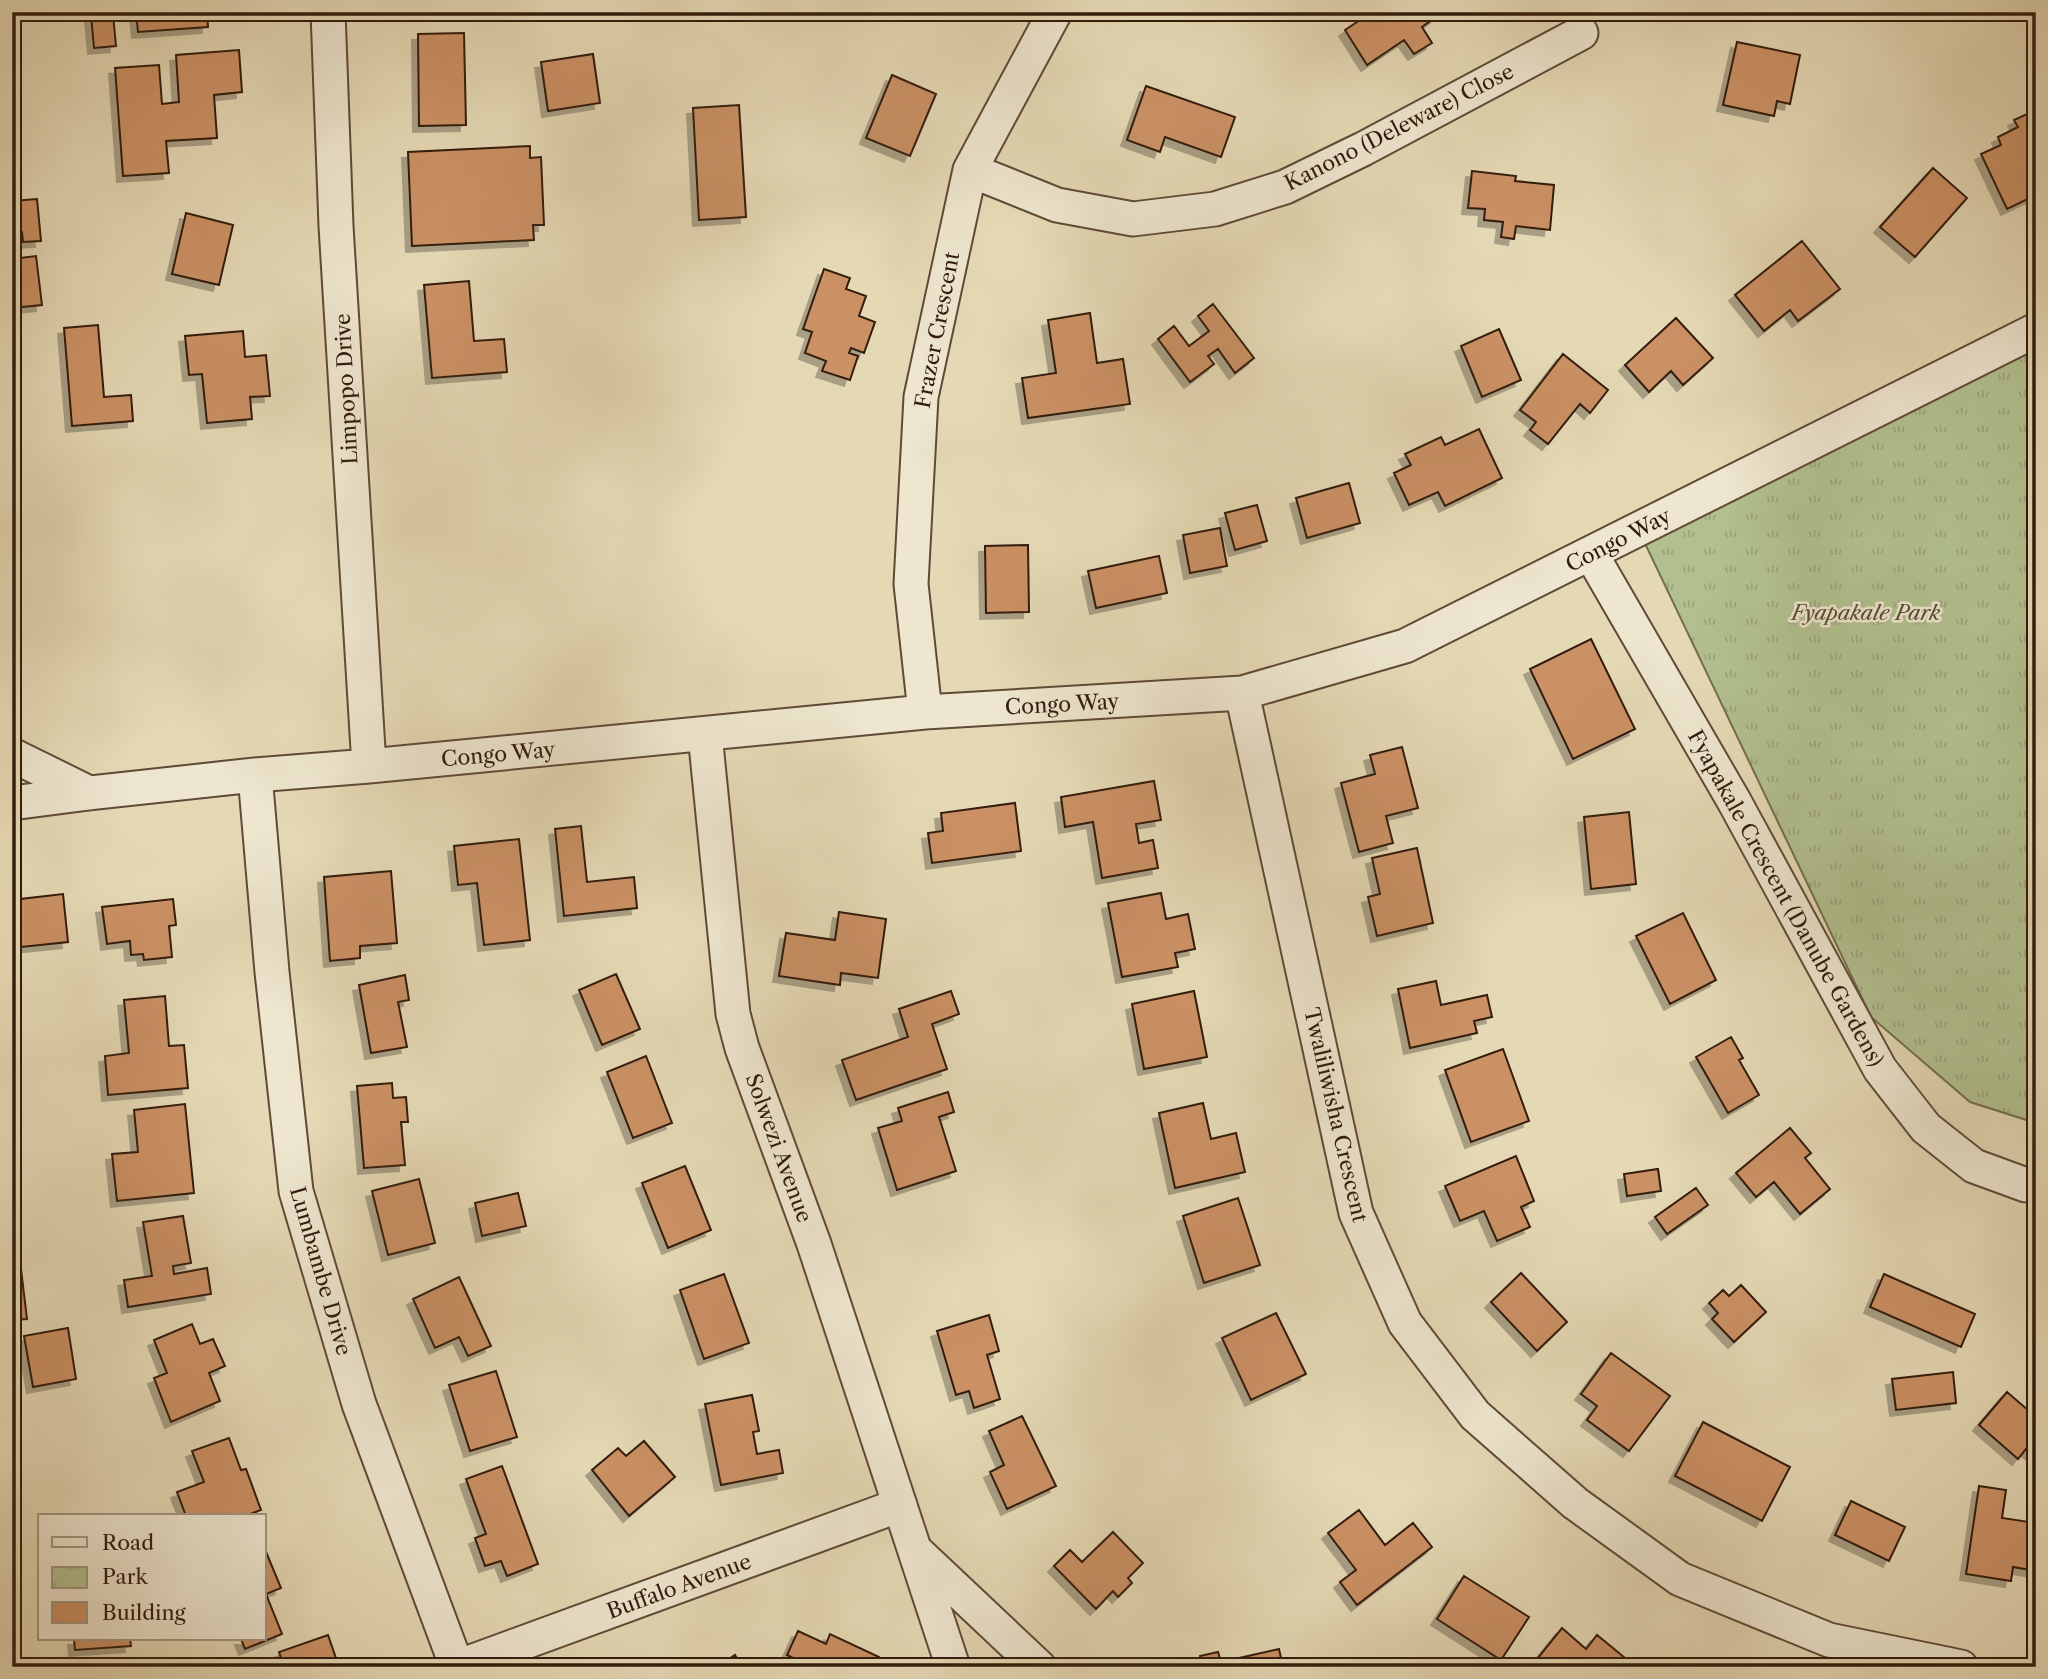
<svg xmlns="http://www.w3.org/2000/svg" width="2048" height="1679" viewBox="0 0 2048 1679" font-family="'Libre Caslon Text',serif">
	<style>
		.park { fill: url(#park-tufts); stroke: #726e4e; stroke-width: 2 }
		.building { fill: #cb9165; stroke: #321b0d; stroke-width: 2; filter: url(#shadow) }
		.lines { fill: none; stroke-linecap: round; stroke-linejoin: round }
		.minor-casing { stroke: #5f4a37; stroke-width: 37 }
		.minor { stroke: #eee6cf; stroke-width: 33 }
		.labels { text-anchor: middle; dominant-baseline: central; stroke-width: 5; stroke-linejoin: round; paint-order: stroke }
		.street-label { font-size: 21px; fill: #321b0d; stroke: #eee6cf }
		.park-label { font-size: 21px; font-style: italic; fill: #584d34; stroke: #eee6cf }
	</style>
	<defs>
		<pattern id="park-tufts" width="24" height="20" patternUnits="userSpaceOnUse" patternTransform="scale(1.75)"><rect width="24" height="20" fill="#b2c08f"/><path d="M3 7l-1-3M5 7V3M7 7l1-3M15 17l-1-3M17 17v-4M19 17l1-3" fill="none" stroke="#9aa47a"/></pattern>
		<filter id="shadow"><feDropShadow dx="-6" dy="6" stdDeviation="0" flood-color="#0004"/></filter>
	</defs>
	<rect width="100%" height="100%" fill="#e5d9b5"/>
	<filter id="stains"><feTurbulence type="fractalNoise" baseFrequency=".00286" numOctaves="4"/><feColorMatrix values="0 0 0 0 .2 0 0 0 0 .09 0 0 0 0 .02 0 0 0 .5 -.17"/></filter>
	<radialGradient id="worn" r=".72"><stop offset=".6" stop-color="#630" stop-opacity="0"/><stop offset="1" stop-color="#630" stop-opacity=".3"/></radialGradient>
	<path class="park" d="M 2036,338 L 2036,1123 L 1970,1102 L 1871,1017 L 1640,533 Z"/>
	<path class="building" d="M 136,12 L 207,12 L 208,27 L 138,32 Z
		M 1372,12 L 1433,12 L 1436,17 L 1422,27 L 1432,43 L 1414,54 L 1404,40 L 1367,65 L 1345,30 Z
		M 113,14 L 116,46 L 94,48 L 91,15 Z
		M 464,33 L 466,125 L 419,126 L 418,34 Z
		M 1737,42 L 1800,55 L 1790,104 L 1777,101 L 1774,116 L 1723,105 Z
		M 239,50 L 242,92 L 214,95 L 217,138 L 166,141 L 169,173 L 123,176 L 115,68 L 159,65 L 162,104 L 179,102 L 176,55 Z
		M 593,54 L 600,103 L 548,111 L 541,62 Z
		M 892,75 L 936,94 L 910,156 L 866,138 Z
		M 1146,86 L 1235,117 L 1221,157 L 1165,137 L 1160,152 L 1127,140 Z
		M 739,105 L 746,217 L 699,220 L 693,108 Z
		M 2036,110 L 2036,185 L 2032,187 L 2036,195 L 2007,209 L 1981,154 L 2001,145 L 1998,137 L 2018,127 L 2014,120 Z
		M 530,146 L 530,158 L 541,157 L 544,225 L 533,225 L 534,240 L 412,246 L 408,152 Z
		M 1933,168 L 1967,198 L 1915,257 L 1880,227 Z
		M 1472,171 L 1516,176 L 1515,181 L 1554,185 L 1550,230 L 1516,226 L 1514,239 L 1501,237 L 1503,222 L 1484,220 L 1485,209 L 1468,208 Z
		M 37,199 L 41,241 L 23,242 L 22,232 L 12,233 L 12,201 Z
		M 186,213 L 233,225 L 219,285 L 172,274 Z
		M 1802,241 L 1840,289 L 1798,321 L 1790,310 L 1764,331 L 1735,295 Z
		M 36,256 L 42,305 L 12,308 L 12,259 Z
		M 824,269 L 850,278 L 846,289 L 866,296 L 859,316 L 875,322 L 864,353 L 851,348 L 849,353 L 858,356 L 850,380 L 822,371 L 826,361 L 805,353 L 812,332 L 803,329 Z
		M 469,281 L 474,341 L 504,339 L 507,372 L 432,378 L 424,285 Z
		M 1213,304 L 1254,358 L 1235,373 L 1218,349 L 1208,356 L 1214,364 L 1190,382 L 1158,339 L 1174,326 L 1189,346 L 1209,331 L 1198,316 Z
		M 1090,313 L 1097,363 L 1123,359 L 1130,404 L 1028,418 L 1022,378 L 1056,373 L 1048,320 Z
		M 1676,318 L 1713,358 L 1683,385 L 1671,371 L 1649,392 L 1625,365 Z
		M 98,325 L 104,397 L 131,395 L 133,421 L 72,426 L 64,328 Z
		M 1499,329 L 1521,380 L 1482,397 L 1461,346 Z
		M 243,331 L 245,357 L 266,355 L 270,396 L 250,397 L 252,419 L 207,423 L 202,374 L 189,375 L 185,336 Z
		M 1563,354 L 1608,390 L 1590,413 L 1580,404 L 1548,444 L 1530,430 L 1536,422 L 1520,410 Z
		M 1479,429 L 1502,478 L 1445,506 L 1438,492 L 1409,505 L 1394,473 L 1411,465 L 1405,454 L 1441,437 L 1445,445 Z
		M 1349,483 L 1360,523 L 1307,538 L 1296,498 Z
		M 1257,505 L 1267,541 L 1235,550 L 1225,513 Z
		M 1220,528 L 1227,566 L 1190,573 L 1183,535 Z
		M 1028,545 L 1029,612 L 986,613 L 985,546 Z
		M 1159,556 L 1167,593 L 1096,608 L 1088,571 Z
		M 1591,639 L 1635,729 L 1573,759 L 1530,669 Z
		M 1402,747 L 1418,808 L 1386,816 L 1393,843 L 1359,852 L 1341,783 L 1375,774 L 1370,755 Z
		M 1154,781 L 1161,820 L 1136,824 L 1139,843 L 1153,840 L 1158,868 L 1102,878 L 1093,822 L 1065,827 L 1061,797 Z
		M 1015,803 L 1021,851 L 932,863 L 928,833 L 943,831 L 941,813 Z
		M 1629,812 L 1636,884 L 1591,889 L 1584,817 Z
		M 581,826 L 587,882 L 634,877 L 637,908 L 564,916 L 555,829 Z
		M 519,839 L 530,940 L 484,945 L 477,883 L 458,885 L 454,846 Z
		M 1417,848 L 1433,923 L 1377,936 L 1368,897 L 1380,894 L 1372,858 Z
		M 391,871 L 397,943 L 360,946 L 360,958 L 330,961 L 324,877 Z
		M 1161,893 L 1166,919 L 1188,914 L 1195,949 L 1175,953 L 1178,967 L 1122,977 L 1108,903 Z
		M 63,894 L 68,942 L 12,948 L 12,900 Z
		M 173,899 L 176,925 L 169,926 L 172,957 L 144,960 L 143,954 L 131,955 L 130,941 L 107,944 L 102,907 Z
		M 839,912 L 886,919 L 878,978 L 841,973 L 840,985 L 779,976 L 786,933 L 835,940 Z
		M 1683,913 L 1716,980 L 1670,1004 L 1636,936 Z
		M 616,974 L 640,1029 L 602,1045 L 579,990 Z
		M 405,975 L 409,1000 L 398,1002 L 407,1047 L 371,1053 L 359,985 Z
		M 1436,981 L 1441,1005 L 1487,995 L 1492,1017 L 1474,1021 L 1477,1033 L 1410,1048 L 1398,989 Z
		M 951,991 L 959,1014 L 932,1024 L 947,1069 L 856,1100 L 842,1060 L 908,1037 L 899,1009 Z
		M 1194,991 L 1207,1057 L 1144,1069 L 1132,1004 Z
		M 165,996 L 169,1046 L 184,1045 L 188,1088 L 108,1095 L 105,1056 L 129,1053 L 124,1000 Z
		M 1731,1037 L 1743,1058 L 1739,1060 L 1759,1095 L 1728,1113 L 1696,1057 Z
		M 1503,1049 L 1529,1121 L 1471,1142 L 1445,1070 Z
		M 646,1056 L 672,1123 L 633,1138 L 607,1072 Z
		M 392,1083 L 393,1098 L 406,1097 L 408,1122 L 401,1122 L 405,1165 L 364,1168 L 357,1086 Z
		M 948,1092 L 954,1112 L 939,1117 L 956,1171 L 897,1190 L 878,1128 L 902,1121 L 898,1108 Z
		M 1203,1103 L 1211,1139 L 1236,1133 L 1245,1172 L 1175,1188 L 1159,1113 Z
		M 185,1104 L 194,1193 L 117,1201 L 112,1154 L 138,1152 L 134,1110 Z
		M 1790,1128 L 1811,1153 L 1805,1158 L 1830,1189 L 1800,1214 L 1774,1182 L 1756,1197 L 1736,1173 Z
		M 1516,1156 L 1534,1201 L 1521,1207 L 1530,1227 L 1497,1241 L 1484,1211 L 1460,1221 L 1445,1186 Z
		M 685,1166 L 711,1230 L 668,1248 L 642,1183 Z
		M 1658,1169 L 1661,1191 L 1627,1196 L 1624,1174 Z
		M 419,1179 L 435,1243 L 388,1255 L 372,1191 Z
		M 1696,1188 L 1708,1205 L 1667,1234 L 1655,1217 Z
		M 518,1193 L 526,1226 L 482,1236 L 475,1203 Z
		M 1238,1198 L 1260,1265 L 1204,1283 L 1183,1216 Z
		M 183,1216 L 191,1263 L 173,1266 L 174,1274 L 207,1268 L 211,1294 L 128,1307 L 124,1280 L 152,1276 L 143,1222 Z
		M 18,1244 L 27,1319 L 12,1320 L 12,1245 Z
		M 1521,1273 L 1567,1322 L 1537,1351 L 1491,1302 Z
		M 724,1274 L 749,1343 L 704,1359 L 680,1290 Z
		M 1884,1274 L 1975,1314 L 1961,1347 L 1870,1307 Z
		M 459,1277 L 491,1346 L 468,1356 L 459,1337 L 435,1348 L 413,1299 Z
		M 1741,1285 L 1766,1312 L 1734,1342 L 1712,1319 L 1718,1313 L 1709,1303 L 1723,1290 L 1729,1296 Z
		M 1276,1313 L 1306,1374 L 1251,1400 L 1222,1338 Z
		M 989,1315 L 999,1351 L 987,1355 L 1000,1399 L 974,1408 L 969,1391 L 956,1395 L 937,1331 Z
		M 192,1324 L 200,1344 L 213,1339 L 225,1366 L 209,1373 L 220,1401 L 171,1422 L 154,1378 L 167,1373 L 154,1340 Z
		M 68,1328 L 76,1379 L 33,1387 L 24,1336 Z
		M 1611,1353 L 1670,1396 L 1629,1451 L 1587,1420 L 1597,1406 L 1581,1394 Z
		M 496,1371 L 517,1437 L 470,1451 L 449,1385 Z
		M 1953,1372 L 1956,1403 L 1896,1410 L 1892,1379 Z
		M 2007,1392 L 2029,1411 L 2036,1404 L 2036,1457 L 2026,1449 L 2018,1459 L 1979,1425 Z
		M 752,1395 L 759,1431 L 753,1432 L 757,1454 L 779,1450 L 783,1473 L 721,1485 L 705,1404 Z
		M 1022,1416 L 1056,1486 L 1007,1509 L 990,1472 L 1004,1465 L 989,1431 Z
		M 1703,1422 L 1790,1467 L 1762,1521 L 1675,1476 Z
		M 229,1438 L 241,1470 L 246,1469 L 261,1510 L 245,1516 L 186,1516 L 177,1492 L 204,1482 L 192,1451 Z
		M 644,1441 L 675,1477 L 629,1516 L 592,1470 L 618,1448 L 626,1456 Z
		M 502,1466 L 538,1564 L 507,1576 L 501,1561 L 485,1566 L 475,1538 L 486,1534 L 466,1479 Z
		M 1979,1486 L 2006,1490 L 2002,1518 L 2036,1523 L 2036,1571 L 2013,1567 L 2011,1581 L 1966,1574 Z
		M 1851,1501 L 1905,1527 L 1889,1561 L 1835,1535 Z
		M 1359,1510 L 1385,1545 L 1413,1523 L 1432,1547 L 1357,1605 L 1340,1582 L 1356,1570 L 1328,1533 Z
		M 1113,1532 L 1143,1563 L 1128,1578 L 1132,1583 L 1118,1597 L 1113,1591 L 1096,1609 L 1054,1566 L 1070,1550 L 1082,1562 Z
		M 264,1547 L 281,1588 L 266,1594 L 282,1634 L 245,1649 L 241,1639 L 264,1639 Z
		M 12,1569 L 15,1569 L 19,1603 L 12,1604 Z
		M 1464,1576 L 1529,1617 L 1501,1660 L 1437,1619 Z
		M 1562,1628 L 1586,1649 L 1597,1635 L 1625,1658 L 1619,1667 L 1547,1667 L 1537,1659 Z
		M 798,1631 L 826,1644 L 830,1634 L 879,1657 L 875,1667 L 811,1667 L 787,1655 Z
		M 328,1635 L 339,1667 L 284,1667 L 279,1652 Z
		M 74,1639 L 130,1639 L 131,1646 L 75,1650 Z
		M 1279,1649 L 1283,1667 L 1202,1667 L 1200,1656 L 1218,1652 L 1221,1662 Z
		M 735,1655 L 742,1667 L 717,1667 Z"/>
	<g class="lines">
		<defs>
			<path id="minor" d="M 328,12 L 336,226 L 369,766
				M 970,170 L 1057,205 L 1133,219 L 1215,209 L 1285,187 L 1363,149 L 1581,33
				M 1591,554 L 1734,801 L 1880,1069 L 1926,1128 L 1974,1166 L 2026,1185 L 2036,1185
				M 1242,693 L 1356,1213 L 1405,1323 L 1475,1415 L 1575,1503 L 1680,1579 L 1829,1640 L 1961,1667
				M 925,712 L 911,584 L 921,397 L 970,170 L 1055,12
				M 705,734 L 733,1014 L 742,1048 L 814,1244 L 953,1667
				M 12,755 L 89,793
				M 255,775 L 272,972 L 296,1191 L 359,1404 L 457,1667 L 900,1505
				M 12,803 L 89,793 L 255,775 L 369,766 L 925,712 L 1242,693 L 1405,646 L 2036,330
				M 918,1553 L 1039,1667"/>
		</defs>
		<use href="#minor" class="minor-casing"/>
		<use href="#minor" class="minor"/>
	</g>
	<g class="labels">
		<g class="street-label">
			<text transform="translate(1399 127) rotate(-27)">Kanono (Deleware) Close</text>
			<text transform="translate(937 330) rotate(-79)">Frazer Crescent</text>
			<text transform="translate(346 389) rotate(-93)">Limpopo Drive</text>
			<text transform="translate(1618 540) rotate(-27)">Congo Way</text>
			<text transform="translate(1062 704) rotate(-3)">Congo Way</text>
			<text transform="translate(498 754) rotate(-5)">Congo Way</text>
			<text transform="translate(1786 898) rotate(61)">Fyapakale Crescent (Danube Gardens)</text>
			<text transform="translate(1336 1115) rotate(77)">Twaliliwisha Crescent</text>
			<text transform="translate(779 1148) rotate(70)">Solwezi Avenue</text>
			<text transform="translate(321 1271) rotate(74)">Lumbambe Drive</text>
			<text transform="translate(679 1586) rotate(-20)">Buffalo Avenue</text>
		</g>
		<g class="park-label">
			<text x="1866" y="612">Fyapakale Park</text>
		</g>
	</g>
	<rect width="2048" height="1679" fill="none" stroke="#e5d9b5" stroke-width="42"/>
	<rect x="14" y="14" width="2020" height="1651" fill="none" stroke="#321b0d" stroke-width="3.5"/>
	<rect x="21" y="21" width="2006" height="1637" fill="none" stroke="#321b0d" stroke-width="2"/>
	<rect x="38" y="1514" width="228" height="126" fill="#eee6cf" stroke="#a39581" stroke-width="2"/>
	<rect x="52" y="1537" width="35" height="10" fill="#eee6cf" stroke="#a39581" stroke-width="2"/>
	<text x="102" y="1550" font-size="21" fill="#321b0d">Road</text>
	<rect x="52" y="1567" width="35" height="21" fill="url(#park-tufts)" stroke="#a39581" stroke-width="2"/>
	<text x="102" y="1584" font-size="21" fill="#321b0d">Park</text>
	<rect x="52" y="1602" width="35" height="21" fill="#cb9165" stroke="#a39581" stroke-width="2"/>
	<text x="102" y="1620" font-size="21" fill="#321b0d">Building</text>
	<rect width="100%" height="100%" filter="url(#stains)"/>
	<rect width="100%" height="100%" fill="url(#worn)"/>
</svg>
